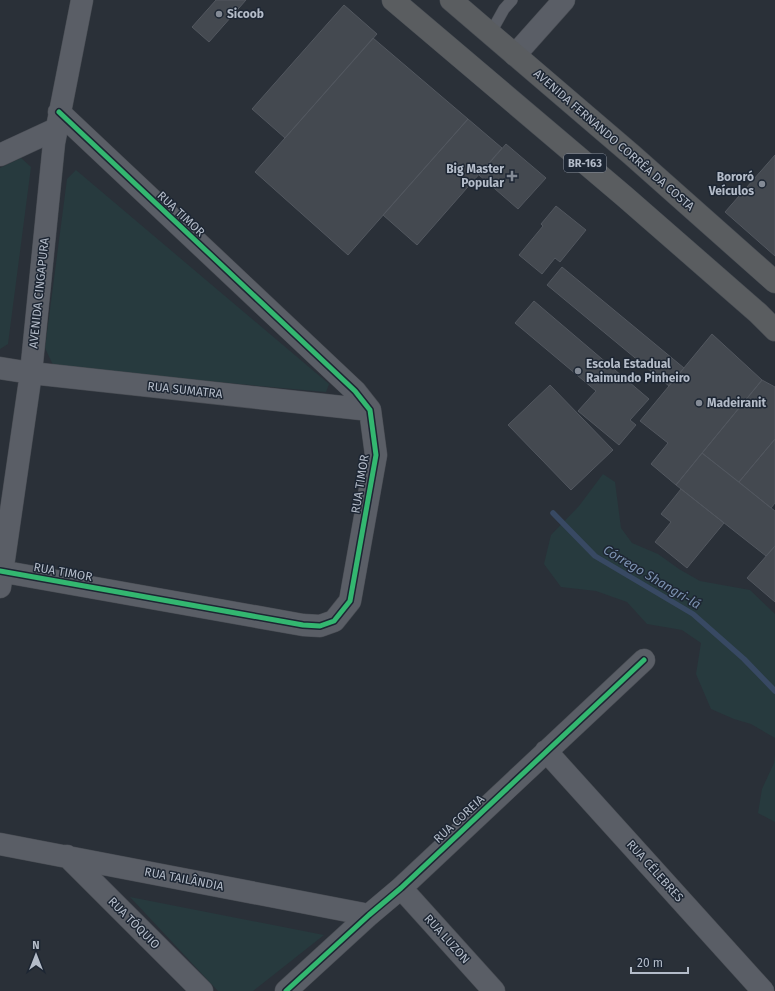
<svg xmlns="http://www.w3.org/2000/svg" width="775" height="991" viewBox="0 0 775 991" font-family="'Fira Sans',sans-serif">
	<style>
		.green { fill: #273a3e }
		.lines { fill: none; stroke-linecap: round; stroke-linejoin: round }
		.stream { stroke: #384963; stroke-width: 5.5 }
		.building { fill: #444950; stroke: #52575f }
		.lane-casing { stroke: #484c53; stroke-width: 12 }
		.street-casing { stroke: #484c53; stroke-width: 23 }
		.highway-casing { stroke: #474c53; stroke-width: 23 }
		.lane { stroke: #5a5e66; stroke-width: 11 }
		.street { stroke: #5a5e66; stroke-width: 22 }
		.highway { stroke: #5a5d60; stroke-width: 22 }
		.cycleway-casing { stroke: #1d2633; stroke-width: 8 }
		.cycleway { stroke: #33b770; stroke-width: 5 }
		.poi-dot { fill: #848b96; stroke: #1d2633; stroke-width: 1.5 }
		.labels { text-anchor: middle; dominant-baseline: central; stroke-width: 3; stroke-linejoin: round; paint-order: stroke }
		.shield { fill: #1d2633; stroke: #878f9c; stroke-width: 1 }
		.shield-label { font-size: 11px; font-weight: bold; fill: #b4bcc9 }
		.poi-label { font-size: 12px; font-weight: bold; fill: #b4bcc9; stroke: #1d2633; text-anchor: start }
		.street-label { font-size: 12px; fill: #b4bcc9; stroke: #1d2633 }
		.water-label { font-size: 13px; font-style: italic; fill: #7c92b1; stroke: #1d2633 }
	</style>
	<rect width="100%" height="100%" fill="#2a3038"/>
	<path class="green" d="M 21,158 L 31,167 L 8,344 L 0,349 L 0,168 Z
		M 76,170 L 329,384 L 326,392 L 54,367 L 45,348 L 67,179 Z
		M 603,474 L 615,482 L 621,528 L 632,543 L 658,554 L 679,569 L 700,581 L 750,590 L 775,614 L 775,738 L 751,724 L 734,719 L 711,709 L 696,674 L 701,643 L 682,630 L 647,624 L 627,602 L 596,591 L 561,587 L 544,564 L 551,535 L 579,506 Z
		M 775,754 L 775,822 L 758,813 L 762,789 L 774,763 Z
		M 130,897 L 324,935 L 253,991 L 218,991 Z"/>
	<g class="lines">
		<path class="stream" d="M 553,513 L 595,556 L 693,614 L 744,659 L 775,691"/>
	</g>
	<path class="building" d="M 216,0 L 246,0 L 209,42 L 192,27 Z
		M 344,5 L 377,34 L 285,138 L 252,109 Z
		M 373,38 L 468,119 L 348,255 L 255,172 Z
		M 468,119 L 502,148 L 417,245 L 383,215 Z
		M 506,144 L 546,178 L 518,209 L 479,175 Z
		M 775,155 L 775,256 L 725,212 Z
		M 556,206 L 586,230 L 560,262 L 555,258 L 542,274 L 519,255 L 543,226 L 541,224 Z
		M 562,267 L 684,368 L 669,386 L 547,285 Z
		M 534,301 L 649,399 L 630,420 L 636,425 L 619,445 L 578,411 L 596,391 L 515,323 Z
		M 712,334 L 762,380 L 676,485 L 651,464 L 668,443 L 640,421 Z
		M 762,380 L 775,387 L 775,439 L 739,482 L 702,453 Z
		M 550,385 L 613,450 L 571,490 L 508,425 Z
		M 775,439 L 775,503 L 771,508 L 739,482 Z
		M 702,453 L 775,511 L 775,546 L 766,556 L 676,485 Z
		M 681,489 L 724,523 L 687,568 L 655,542 L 671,522 L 661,514 Z
		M 775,546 L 775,602 L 747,578 Z"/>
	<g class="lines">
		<defs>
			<path id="lane" d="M 490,34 L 504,9 L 512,0"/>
			<path id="street" d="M 515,55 L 564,0
				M 0,155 L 56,129
				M 0,368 L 31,373 L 370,410
				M 0,571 L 303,625 L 320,626 L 334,621 L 350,601 L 376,455 L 370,410 L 355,391 L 59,112
				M 0,587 L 31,373 L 54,143 L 82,0
				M 546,751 L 763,991
				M 0,844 L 369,915
				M 67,856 L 202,991
				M 401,888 L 494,991
				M 286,991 L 369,915 L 401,888 L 644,660"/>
			<path id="highway" d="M 393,0 L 624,196 L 758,313 L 775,330
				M 451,0 L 632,155 L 775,282"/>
		</defs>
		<use href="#lane" class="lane-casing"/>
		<use href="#street" class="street-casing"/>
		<use href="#highway" class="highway-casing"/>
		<use href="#lane" class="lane"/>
		<use href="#street" class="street"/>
		<use href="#highway" class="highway"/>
		<defs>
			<path id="cycleway" d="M 0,571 L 303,625 L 320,626 L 334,621 L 350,601 L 376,455 L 370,410 L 355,391 L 59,112
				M 286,991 L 369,915 L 401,888 L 644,660"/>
		</defs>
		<use href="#cycleway" class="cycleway-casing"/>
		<use href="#cycleway" class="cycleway"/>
	</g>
	<g class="poi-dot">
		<circle cx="219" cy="14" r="4"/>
		<path d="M510 170h4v4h4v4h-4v4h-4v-4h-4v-4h4z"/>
		<circle cx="762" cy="184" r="4"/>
		<circle cx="578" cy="371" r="4"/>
		<circle cx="699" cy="403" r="4"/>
	</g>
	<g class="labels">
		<rect class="shield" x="564" y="154" width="42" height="18" rx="3"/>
		<g class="shield-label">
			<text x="585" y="163">BR-163</text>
		</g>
		<g class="poi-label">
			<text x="227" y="14">Sicoob</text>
			<text x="504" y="169" text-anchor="end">Big Master<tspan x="504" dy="14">Popular</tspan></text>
			<text x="754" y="177" text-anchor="end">Bororó<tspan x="754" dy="14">Veículos</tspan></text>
			<text x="586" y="364">Escola Estadual<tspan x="586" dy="14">Raimundo Pinheiro</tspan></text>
			<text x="707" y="403">Madeiranit</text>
		</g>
		<g class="street-label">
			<text transform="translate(614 140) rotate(41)">AVENIDA FERNANDO CORRÊA DA COSTA</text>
			<text transform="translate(181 214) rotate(43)">RUA TIMOR</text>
			<text transform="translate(39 293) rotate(-84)">AVENIDA CINGAPURA</text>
			<text transform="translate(185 390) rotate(6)">RUA SUMATRA</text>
			<text transform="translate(360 484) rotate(-81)">RUA TIMOR</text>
			<text transform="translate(63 572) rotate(10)">RUA TIMOR</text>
			<text transform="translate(459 819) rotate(-43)">RUA COREIA</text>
			<text transform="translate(655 871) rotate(48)">RUA CÉLEBRES</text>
			<text transform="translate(184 879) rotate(11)">RUA TAILÂNDIA</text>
			<text transform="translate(134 923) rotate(45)">RUA TÓQUIO</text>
			<text transform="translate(447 939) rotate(48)">RUA LUZON</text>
		</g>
		<g class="water-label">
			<text transform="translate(652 577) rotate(31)">Córrego Shangri-lá</text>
		</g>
	</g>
	<g transform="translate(36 955)" stroke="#1d2633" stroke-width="3" paint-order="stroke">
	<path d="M0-3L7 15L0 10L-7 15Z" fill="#b4bcc9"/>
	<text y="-6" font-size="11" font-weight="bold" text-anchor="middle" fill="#b4bcc9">N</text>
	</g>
	<path d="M631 967v6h57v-6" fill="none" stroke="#b4bcc9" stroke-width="2"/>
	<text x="637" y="967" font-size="12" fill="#b4bcc9" stroke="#1d2633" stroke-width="3" paint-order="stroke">20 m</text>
</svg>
